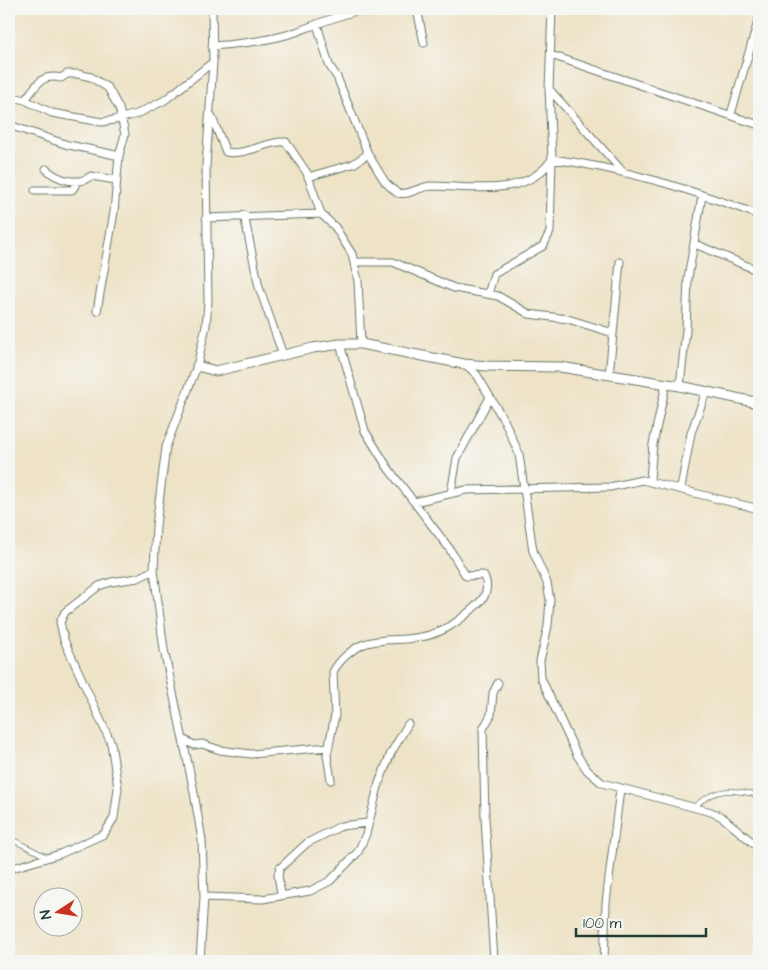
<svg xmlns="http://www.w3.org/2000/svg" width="768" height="970" viewBox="0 0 768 970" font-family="'Architects Daughter',sans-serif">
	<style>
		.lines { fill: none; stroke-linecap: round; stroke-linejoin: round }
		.service-casing { stroke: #677767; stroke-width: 5.5 }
		.minor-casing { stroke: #677767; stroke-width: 9 }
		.tertiary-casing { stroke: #677767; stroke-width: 11 }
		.service { stroke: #fff; stroke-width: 4 }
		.minor { stroke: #fff; stroke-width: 7 }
		.tertiary { stroke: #fff; stroke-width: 9 }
	</style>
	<rect width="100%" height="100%" fill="#f6f6f2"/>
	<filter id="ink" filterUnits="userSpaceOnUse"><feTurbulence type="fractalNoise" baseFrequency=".02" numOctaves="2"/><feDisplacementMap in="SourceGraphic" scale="10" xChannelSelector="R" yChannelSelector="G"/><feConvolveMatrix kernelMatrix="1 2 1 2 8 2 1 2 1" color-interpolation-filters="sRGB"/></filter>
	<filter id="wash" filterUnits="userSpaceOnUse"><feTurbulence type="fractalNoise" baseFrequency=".0096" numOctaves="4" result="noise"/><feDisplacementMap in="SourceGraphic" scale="20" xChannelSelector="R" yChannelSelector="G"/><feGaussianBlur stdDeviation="1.12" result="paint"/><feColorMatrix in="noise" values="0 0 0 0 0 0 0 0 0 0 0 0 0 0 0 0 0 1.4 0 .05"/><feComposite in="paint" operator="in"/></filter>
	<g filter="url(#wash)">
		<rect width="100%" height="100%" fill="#eee3c7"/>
	</g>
	<g filter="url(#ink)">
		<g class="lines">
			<defs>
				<path id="service" d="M 695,806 C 717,787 732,789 759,795
					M 9,838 L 47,857"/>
				<path id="minor" d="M 417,9 L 424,43
					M 317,24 L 329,65 L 337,77 L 368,154 L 385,182 L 397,193 C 408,196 419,187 430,186 C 470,186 526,199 552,159 C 623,168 692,190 759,215
					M 212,46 C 240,44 270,41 296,32 C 317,24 337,16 359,10
					M 551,55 L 759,125
					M 549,89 L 624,173
					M 9,96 L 25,100 L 52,113 L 102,122 L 114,120 L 137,114 L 165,100 L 213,62
					M 25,100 C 36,86 41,73 61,78 L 67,74 L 78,74 L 91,77 L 108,88 L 119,108 L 125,134 L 119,156 L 114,212 L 97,311
					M 731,114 L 759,18
					M 211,115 L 226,152 C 247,156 268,140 286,142 L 307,173 L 321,214 L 335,227 L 352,254 L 358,281 L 361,344
					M 9,125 L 68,145 C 85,148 102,152 119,156
					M 46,169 C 58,180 78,186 91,176 L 116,180
					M 308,177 L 353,164 L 368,154
					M 35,190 L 72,190 L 75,186 L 75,181
					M 244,215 L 259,287 L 283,355
					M 206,218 L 321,214
					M 695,244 L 759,271
					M 355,262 L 393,262 L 454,288 L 498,296 L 529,314 L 568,319 L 613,333
					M 488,294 L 494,274 L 543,246 L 550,232 L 552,159 L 549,89 L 552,9
					M 465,364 L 477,375 L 505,422 L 519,454 L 533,551 L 547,583 L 550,600 L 548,626 L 540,661 L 541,678 L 577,755 L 587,770 L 602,783 L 711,812 L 722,817 L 759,848
					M 609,375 L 620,262
					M 680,386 L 686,330 L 688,278 L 702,196
					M 650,480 L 653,444 L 666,384
					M 681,488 L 691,433 L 706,392
					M 451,493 L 457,458 L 489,399
					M 414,502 L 466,490 L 610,487 L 642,480 L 759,509
					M 183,739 L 194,745 L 202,744 L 220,750 L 251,754 L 329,747
					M 331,780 L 327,755 L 335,715 L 333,672 C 339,660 352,649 364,644 C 378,639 392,640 406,639 C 439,637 457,624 480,602 C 487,595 489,583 483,575 L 466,576 L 449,548 L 388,468 L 365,431 L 340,344
					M 9,869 L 60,854 L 104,834 L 114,818 L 118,788 L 111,743 L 64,640 L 60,622 L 65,612 L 99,586 L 111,582 L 138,578 L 154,570
					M 281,894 L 278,875 L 280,868 L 307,843 L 341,826 L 368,823
					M 204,897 L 262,899 L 310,891 L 330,881 L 358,852 L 366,834 L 379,783 L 391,753 L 408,724
					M 200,961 L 204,897 L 202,840 L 193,787 L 164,650 L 154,570 L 156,526 L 166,447 L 197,366 L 206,326 L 208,302 L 206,166 L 213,62 L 212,9
					M 494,961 L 485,818 L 483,729 L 491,715 L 493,693 L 498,683
					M 604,961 L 606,903 L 620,789"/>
				<path id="tertiary" d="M 197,366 L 216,371 L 313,348 L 340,344 L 361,344 L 464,364 L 487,366 L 560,367 L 680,386 L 759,403"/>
			</defs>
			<use href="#service" class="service-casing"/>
			<use href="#minor" class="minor-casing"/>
			<use href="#tertiary" class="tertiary-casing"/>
			<use href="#service" class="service"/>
			<use href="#minor" class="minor"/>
			<use href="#tertiary" class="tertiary"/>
		</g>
	</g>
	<rect width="768" height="970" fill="none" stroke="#f6f6f2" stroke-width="30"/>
	<g transform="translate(58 912) rotate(258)"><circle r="24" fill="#f6f6f2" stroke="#a0aca6"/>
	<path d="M0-4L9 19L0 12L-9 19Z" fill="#c8321e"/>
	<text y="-8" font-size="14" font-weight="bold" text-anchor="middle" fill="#1f3d34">N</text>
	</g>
	<path d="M576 928v8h130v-8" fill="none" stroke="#1f3d34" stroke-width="2.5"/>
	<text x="583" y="928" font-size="15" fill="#1f3d34" stroke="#f6f6f2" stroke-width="4" paint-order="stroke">100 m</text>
</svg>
